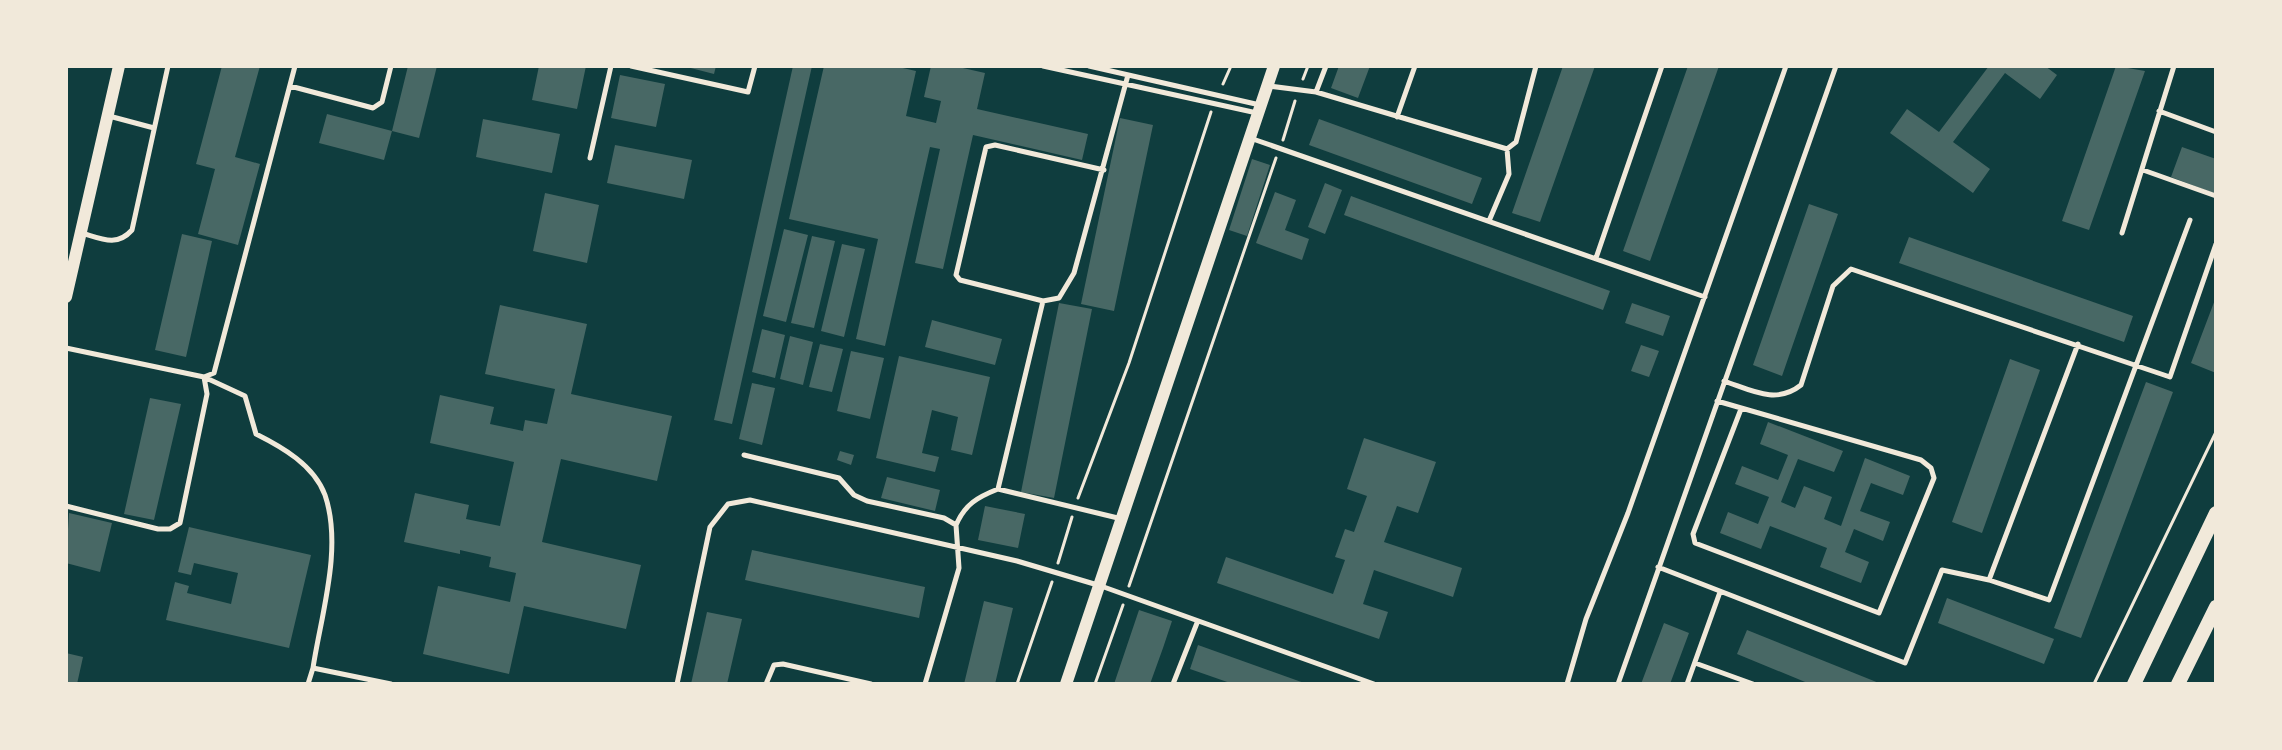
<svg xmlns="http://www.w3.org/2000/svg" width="2282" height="750" viewBox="0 0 2282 750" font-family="'Fira Sans Condensed',sans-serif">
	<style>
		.building { fill: #486865 }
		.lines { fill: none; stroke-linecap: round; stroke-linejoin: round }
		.path { stroke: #f1e9da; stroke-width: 3 }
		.service { stroke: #f1e9da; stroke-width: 5 }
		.tertiary { stroke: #f1e9da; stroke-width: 12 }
		.secondary { stroke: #f1e9da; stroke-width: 14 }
	</style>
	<rect width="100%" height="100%" fill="#0f3d3e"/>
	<path class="building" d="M 222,66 L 260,66 L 235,157 L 260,164 L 238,245 L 198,234 L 215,169 L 196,164 Z
		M 408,66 L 437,66 L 419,138 L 392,131 Z
		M 539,66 L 586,66 L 577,109 L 532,100 Z
		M 683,66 L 716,66 L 714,74 Z
		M 793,66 L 812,66 L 732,424 L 714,420 Z
		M 824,66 L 894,66 L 916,71 L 906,116 L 936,123 L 941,101 L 924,97 L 931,66 L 954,66 L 985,73 L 977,109 L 1088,134 L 1082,160 L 973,135 L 943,269 L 915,263 L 940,149 L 930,147 L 885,346 L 856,339 L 878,239 L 789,219 Z
		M 1339,66 L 1370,66 L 1358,98 L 1331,88 Z
		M 1563,66 L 1595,66 L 1540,222 L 1512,213 Z
		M 1688,66 L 1719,66 L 1650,261 L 1623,251 Z
		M 1989,66 L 2045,66 L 2057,75 L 2040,99 L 2005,73 L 1953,142 L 1990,169 L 1973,193 L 1890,133 L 1907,109 L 1939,132 Z
		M 2116,66 L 2145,71 L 2089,230 L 2062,221 Z
		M 620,75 L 665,84 L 656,127 L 611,118 Z
		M 327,114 L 392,131 L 384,160 L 319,143 Z
		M 1120,118 L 1153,125 L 1114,311 L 1081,304 Z
		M 483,119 L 560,134 L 552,173 L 476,157 Z
		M 1319,119 L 1482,178 L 1472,204 L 1309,145 Z
		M 615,145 L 692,160 L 684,199 L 607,183 Z
		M 2182,147 L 2216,159 L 2216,194 L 2171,177 Z
		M 1252,159 L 1270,165 L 1247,236 L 1229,230 Z
		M 1325,183 L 1342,190 L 1325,234 L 1308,227 Z
		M 1275,192 L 1296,200 L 1285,230 L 1309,239 L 1302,260 L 1256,243 Z
		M 545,193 L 599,205 L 587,263 L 533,251 Z
		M 1351,196 L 1610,291 L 1603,310 L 1344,215 Z
		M 1809,204 L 1838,214 L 1782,376 L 1753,365 Z
		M 784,229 L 808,235 L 786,322 L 763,316 Z
		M 182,234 L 212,241 L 186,357 L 155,350 Z
		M 812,236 L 835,241 L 814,328 L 791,323 Z
		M 1909,237 L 2133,316 L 2124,342 L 1899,263 Z
		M 842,244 L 865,249 L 844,337 L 821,331 Z
		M 2216,297 L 2216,373 L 2191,363 Z
		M 1059,303 L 1092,309 L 1054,498 L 1021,492 Z
		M 1632,303 L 1670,316 L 1663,336 L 1625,323 Z
		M 500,305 L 587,324 L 571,394 L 672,416 L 657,481 L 561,459 L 542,542 L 641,565 L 626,629 L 524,606 L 509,674 L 423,654 L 438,586 L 510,602 L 516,573 L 489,567 L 491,557 L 460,550 L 460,554 L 404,542 L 415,493 L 469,505 L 466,519 L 500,526 L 514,462 L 430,443 L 440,395 L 494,407 L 490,424 L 523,431 L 525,420 L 547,424 L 555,389 L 485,374 Z
		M 932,320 L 1002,339 L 995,365 L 925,347 Z
		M 762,329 L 785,335 L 775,378 L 752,372 Z
		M 790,336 L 813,342 L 803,385 L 780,379 Z
		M 820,344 L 843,349 L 832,392 L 809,387 Z
		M 1641,345 L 1659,351 L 1649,377 L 1631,371 Z
		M 851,351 L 884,358 L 870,419 L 837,411 Z
		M 899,356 L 990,377 L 972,455 L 951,450 L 958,417 L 932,410 L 922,453 L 939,457 L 935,472 L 876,458 Z
		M 2010,359 L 2040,370 L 1982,533 L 1952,522 Z
		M 2146,382 L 2173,392 L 2081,638 L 2054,628 Z
		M 752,383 L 775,388 L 762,445 L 739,439 Z
		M 150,398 L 181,404 L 154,520 L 124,514 Z
		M 1768,422 L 1843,451 L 1834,472 L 1798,459 L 1781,502 L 1795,508 L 1804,486 L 1832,497 L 1824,519 L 1841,526 L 1865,458 L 1910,476 L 1903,495 L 1871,483 L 1860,511 L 1890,522 L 1883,541 L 1854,529 L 1845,552 L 1869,562 L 1861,583 L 1820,567 L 1827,548 L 1770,526 L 1761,549 L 1720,533 L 1728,512 L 1758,524 L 1769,497 L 1735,484 L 1742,466 L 1778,480 L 1788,455 L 1760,444 Z
		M 1364,438 L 1436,462 L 1418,513 L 1397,506 L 1384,542 L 1462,568 L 1453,597 L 1374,570 L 1363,604 L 1388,612 L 1379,639 L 1217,583 L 1226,557 L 1333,594 L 1345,560 L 1335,557 L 1345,529 L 1354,532 L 1367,496 L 1347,489 Z
		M 840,451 L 854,455 L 851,465 L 837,460 Z
		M 887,477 L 940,490 L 935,511 L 881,498 Z
		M 985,506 L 1025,514 L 1018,548 L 978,540 Z
		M 69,513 L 112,523 L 100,572 L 66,563 Z
		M 189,527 L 311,555 L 289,648 L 166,620 L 175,582 L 189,586 L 187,593 L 231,604 L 238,573 L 194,563 L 191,575 L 178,572 Z
		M 752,550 L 925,587 L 919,618 L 745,580 Z
		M 1947,598 L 2054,639 L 2044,664 L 1938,623 Z
		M 984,601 L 1013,608 L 995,684 L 964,684 Z
		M 1139,610 L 1172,621 L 1163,648 L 1150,684 L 1114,684 Z
		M 707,612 L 742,619 L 727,684 L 691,684 Z
		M 1664,623 L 1689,633 L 1670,684 L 1641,684 Z
		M 1747,630 L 1874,681 L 1881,684 L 1810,684 L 1737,654 Z
		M 1198,645 L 1307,684 L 1233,684 L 1190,669 Z
		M 66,653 L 83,657 L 77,684 L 66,684 Z"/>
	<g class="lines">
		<path class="path" d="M 1303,79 L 1308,66
			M 1223,84 L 1231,66
			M 1283,140 L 1295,101
			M 1078,498 L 1129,363 L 1211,112
			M 1058,563 L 1072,517
			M 1129,586 L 1276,158
			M 1017,684 L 1052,582
			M 1095,684 L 1123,605
			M 2094,684 L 2216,432"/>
		<path class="service" d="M 631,66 L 748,92 L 755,66
			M 1043,66 L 1257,113
			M 1089,66 L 1260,105
			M 290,86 L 373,108 L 382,102 L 391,66
			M 1269,86 L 1316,92 L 1326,66
			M 1316,92 L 1507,149 L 1516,142 L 1536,66
			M 2159,111 L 2216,132
			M 109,116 L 154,128
			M 1397,117 L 1415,66
			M 1250,138 L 1705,297
			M 590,158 L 611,66
			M 2143,170 L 2216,196
			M 1489,221 L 1509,174 L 1507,149
			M 82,233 C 102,239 117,247 132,230 L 168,66
			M 2122,233 L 2174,66
			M 1596,258 L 1662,66
			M 1043,301 L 960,280 L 956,275 L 986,147 L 995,145 L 1104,170
			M 66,348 L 204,377 L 214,373 L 295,66
			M 1724,381 C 1751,390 1776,405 1801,385 L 1833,286 L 1851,269 L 2170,377 L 2216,244
			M 1717,401 L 1921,460 L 1931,468 L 1934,478 L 1879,613 L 1695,543 L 1693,534 L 1741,409
			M 744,455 L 839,478 L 854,495 L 867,501 L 944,518 L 956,525 L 959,568 L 925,684
			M 998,489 L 1122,519
			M 66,506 L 158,529 L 170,529 L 180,523 L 207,394 L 204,377 L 245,396 L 256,434 C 282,447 314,465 325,495 C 343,548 321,615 313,668
			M 956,525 C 965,504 978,497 998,489 L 1043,301 L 1059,298 L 1074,273 L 1128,75
			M 1658,567 L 1905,663 L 1942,570 L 1989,580 L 2049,600 L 2190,220
			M 1989,580 L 2078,344
			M 1695,663 L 1753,684
			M 308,684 L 313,668 L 391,684
			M 677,684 L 710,527 L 728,504 L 750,500 L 1017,561 L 1101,586 L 1374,684
			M 766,684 L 774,665 L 783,664 L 871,684
			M 1173,684 L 1197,623
			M 1567,684 L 1586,619 L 1628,513 L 1786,66
			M 1618,684 L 1836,66
			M 1687,684 L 1720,592"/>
		<path class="tertiary" d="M 66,297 L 119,66
			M 1066,684 L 1274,66"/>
		<path class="secondary" d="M 2134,684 L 2216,513
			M 2178,684 L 2216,607"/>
	</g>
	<rect width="2282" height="750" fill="none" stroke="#f1e9da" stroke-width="136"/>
</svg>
